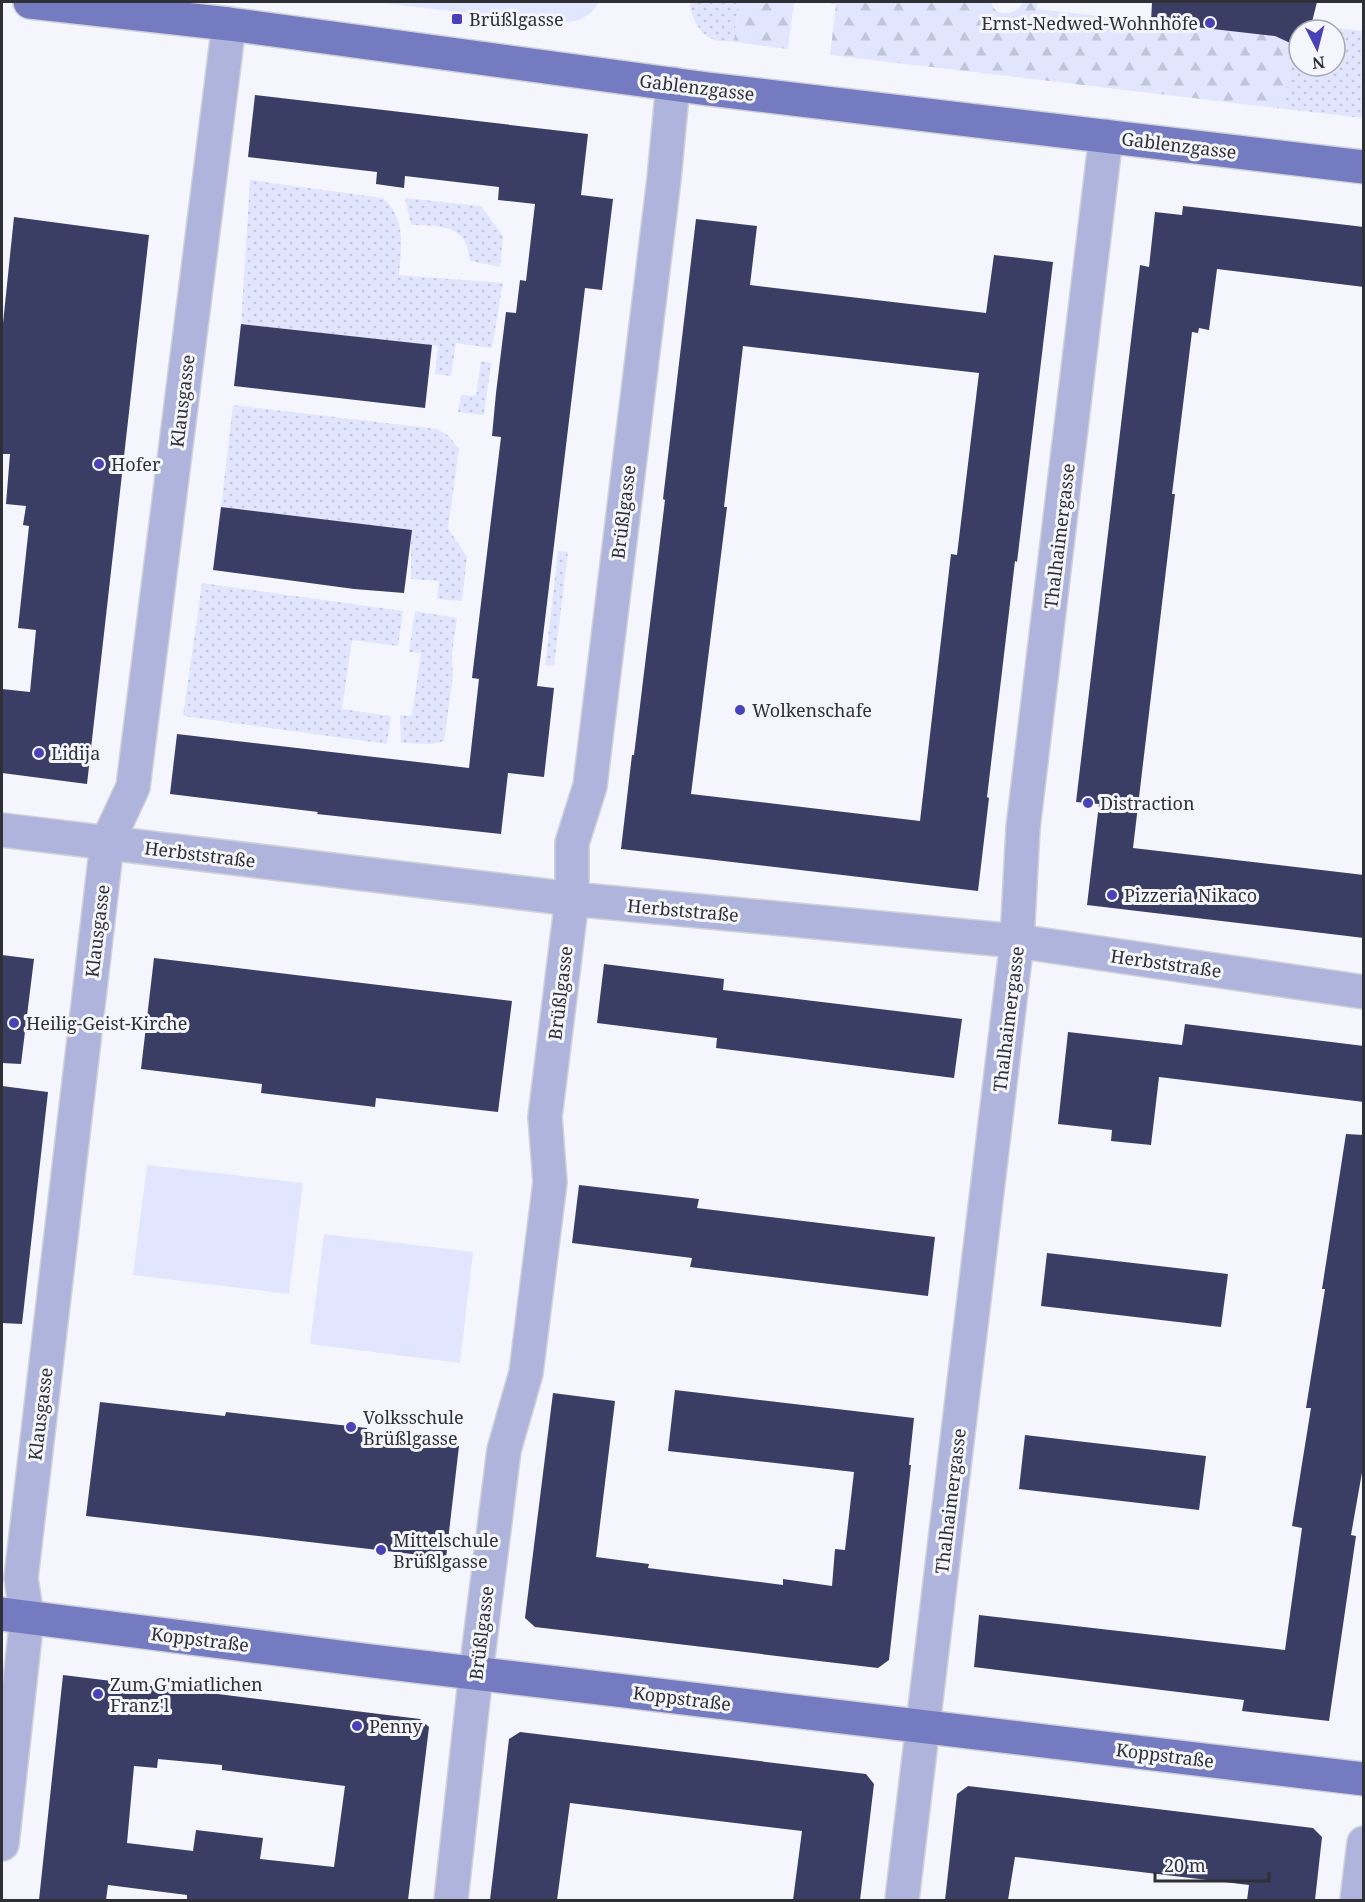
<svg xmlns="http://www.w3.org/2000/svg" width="1365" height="1902" viewBox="0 0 1365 1902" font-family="'Noto Serif',serif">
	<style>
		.grass { fill: url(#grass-dots) }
		.forest { fill: url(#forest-firs) }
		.garden { fill: #e1e5fe }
		.building { fill: #3b3e64; fill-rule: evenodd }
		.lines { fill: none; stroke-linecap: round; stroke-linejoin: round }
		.minor-casing { stroke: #d1d2d9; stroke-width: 36 }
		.major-casing { stroke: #d1d2d9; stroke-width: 36 }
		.minor { stroke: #afb4dc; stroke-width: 33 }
		.major { stroke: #757bc1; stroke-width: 33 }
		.poi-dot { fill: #4841b7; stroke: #f5f6fd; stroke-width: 2 }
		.labels { text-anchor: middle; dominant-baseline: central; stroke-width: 6; stroke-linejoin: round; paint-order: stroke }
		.poi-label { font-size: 18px; fill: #2f3035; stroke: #f5f6fd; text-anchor: start }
		.street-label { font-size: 18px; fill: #2f3035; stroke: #f5f6fd }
	</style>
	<defs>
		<pattern id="grass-dots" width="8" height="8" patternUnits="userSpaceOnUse" patternTransform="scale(1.5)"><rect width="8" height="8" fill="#e1e5fe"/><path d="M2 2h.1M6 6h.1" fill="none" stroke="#c1c5da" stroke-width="1.8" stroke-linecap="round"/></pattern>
		<pattern id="forest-firs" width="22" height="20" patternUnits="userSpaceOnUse" patternTransform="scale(1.5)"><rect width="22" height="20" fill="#e1e5fe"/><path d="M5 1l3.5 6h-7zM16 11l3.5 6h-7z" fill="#c1c5da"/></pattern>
	</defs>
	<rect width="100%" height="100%" fill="#f5f6fd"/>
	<path class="grass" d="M 690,2 L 738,2 L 734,42 C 728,41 721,42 715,40 C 700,35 690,17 690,2 Z
		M 1311,25 L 1363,31 L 1363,118 L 1285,109 L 1292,44 L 1299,41 L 1299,66 L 1335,66 L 1335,30 L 1310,30 Z
		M 250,180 L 383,198 C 407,219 401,247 399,275 L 503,283 L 492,348 L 456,343 L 451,376 L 435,374 L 438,346 L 241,324 Z
		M 405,198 L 481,206 L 503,236 L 500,267 L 470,261 C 469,255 468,248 465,242 C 456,224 428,226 411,225 Z
		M 481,361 L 491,363 L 484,415 L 458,412 L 461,395 L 476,396 Z
		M 233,405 L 437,429 L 449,436 L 459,449 L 448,528 L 467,557 L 462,601 L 437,599 L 439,581 L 411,579 L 411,530 L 221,507 Z
		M 558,551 L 568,552 L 554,666 L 545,665 Z
		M 202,583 L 403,611 L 398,646 L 352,640 L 342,709 L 391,716 L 387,744 L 183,716 Z
		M 415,611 L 457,618 L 452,653 L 453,676 L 444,741 L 432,744 L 401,743 L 400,715 L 412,716 L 421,653 L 409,652 Z"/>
	<path class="forest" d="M 738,2 L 794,2 L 788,49 L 734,42 Z
		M 820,2 L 991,2 C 995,18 1016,16 1023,2 L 1038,2 L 1037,9 L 1258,34 L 1259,19 L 1280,38 L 1292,44 L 1285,109 L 830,55 L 836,4 Z"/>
	<path class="garden" d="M 373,2 L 599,2 C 589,19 575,23 555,23 Z
		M 147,1165 L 303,1183 L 289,1294 L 133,1275 Z
		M 324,1234 L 473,1252 L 460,1363 L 310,1344 Z"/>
	<path class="building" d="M 1152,2 L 1317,2 L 1310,30 L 1299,30 L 1299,47 L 1275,36 L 1151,22 Z
		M 255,95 L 588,134 L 581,195 L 613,199 L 602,290 L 585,288 L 537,686 L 554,688 L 544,777 L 508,773 L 501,834 L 317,814 L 318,812 L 170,794 L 177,734 L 469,768 L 479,679 L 472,678 L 501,437 L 492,436 L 496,393 L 506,312 L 516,313 L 520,280 L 526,281 L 535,204 L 498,200 L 499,187 L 405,176 L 404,188 L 376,184 L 377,172 L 248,157 Z
		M 1183,206 L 1364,227 L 1364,287 L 1217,269 L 1209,330 L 1199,328 L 1198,333 L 1192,332 L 1172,494 L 1175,494 L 1133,848 L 1364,875 L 1364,938 L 1087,905 L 1099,804 L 1076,802 L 1140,265 L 1149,267 L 1155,212 L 1182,215 Z
		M 14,217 L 149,235 L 87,784 L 2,773 L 2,689 L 30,692 L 36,630 L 18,628 L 29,526 L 23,525 L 26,506 L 6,504 L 10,454 L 2,454 L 2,333 Z
		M 696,219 L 757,226 L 750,285 L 808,292 L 986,313 L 994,255 L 1053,262 L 1017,562 L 1015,561 L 1001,680 L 987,797 L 989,798 L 978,891 L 621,849 L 632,755 L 634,755 L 665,500 L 663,499 ZM 743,346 L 979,373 L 957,555 L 951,554 L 920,821 L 691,794 L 727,507 L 724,507 Z
		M 241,324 L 432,345 L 425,408 L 234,386 Z
		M 221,507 L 412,530 L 404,593 L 354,589 L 213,570 Z
		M 2,955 L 34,959 L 21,1064 L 2,1063 Z
		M 154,958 L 512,1001 L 498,1112 L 376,1098 L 375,1107 L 261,1093 L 262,1084 L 141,1069 Z
		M 604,964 L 724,979 L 723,990 L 962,1019 L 954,1078 L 716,1048 L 717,1038 L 597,1023 Z
		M 1185,1024 L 1364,1046 L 1364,1102 L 1159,1077 L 1151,1145 L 1111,1141 L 1112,1130 L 1058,1124 L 1068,1032 L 1182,1045 Z
		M 2,1086 L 48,1092 L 22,1324 L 2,1323 Z
		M 1346,1134 L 1364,1135 L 1364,1461 L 1351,1535 L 1356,1536 L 1329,1721 L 1242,1711 L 1244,1700 L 974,1667 L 979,1615 L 1285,1650 L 1302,1528 L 1292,1526 L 1311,1408 L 1306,1408 L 1325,1289 L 1322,1289 Z
		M 579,1185 L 699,1199 L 697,1208 L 935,1237 L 928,1296 L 690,1267 L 692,1258 L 572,1243 Z
		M 1047,1253 L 1228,1274 L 1221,1327 L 1041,1306 Z
		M 675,1390 L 914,1418 L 909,1465 L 911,1465 L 889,1660 L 878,1668 L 535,1627 L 525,1618 L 553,1393 L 615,1401 L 596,1557 L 649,1564 L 648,1568 L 783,1585 L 783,1579 L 832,1586 L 835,1549 L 845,1550 L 854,1472 L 668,1451 Z
		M 100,1402 L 225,1416 L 226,1412 L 367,1428 L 366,1436 L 459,1446 L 446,1558 L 86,1516 Z
		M 1025,1435 L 1206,1456 L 1199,1510 L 1019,1489 Z
		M 63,1675 L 420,1719 L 429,1727 L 408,1900 L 187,1900 L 187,1895 L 108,1885 L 106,1900 L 39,1900 ZM 158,1759 L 222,1765 L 222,1770 L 345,1786 L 334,1867 L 260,1859 L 263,1838 L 196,1830 L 193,1851 L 127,1843 L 134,1766 L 157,1768 Z
		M 520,1732 L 866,1774 L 874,1784 L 860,1900 L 793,1900 L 802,1831 L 570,1803 L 557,1900 L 490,1900 L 509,1739 Z
		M 968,1786 L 1313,1828 L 1322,1837 L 1315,1900 L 1247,1900 L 1249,1885 L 1015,1857 L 1008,1900 L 945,1900 L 957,1794 Z"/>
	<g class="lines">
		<defs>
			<path id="minor" d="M 2,830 L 572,899 L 1017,941 L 1364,992
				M 2,1844 L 27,1617 L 21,1578 L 107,843 L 133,787 L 229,24
				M 451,1900 L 476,1672 L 504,1450 L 526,1373 L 550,1182 L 545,1117 L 572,899 L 572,843 L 590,786 L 664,179 L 673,84
				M 902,1900 L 1017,941 L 1023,828 L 1106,136
				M 1357,1900 L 1364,1843"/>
			<path id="major" d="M 30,2 L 229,24 L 708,89 L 1364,167
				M 2,1614 L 372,1661 L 1364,1779"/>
		</defs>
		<use href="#minor" class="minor-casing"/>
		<use href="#major" class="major-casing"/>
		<use href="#minor" class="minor"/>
		<use href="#major" class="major"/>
	</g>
	<g class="poi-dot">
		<rect x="451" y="13" width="12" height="12" rx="3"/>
		<circle cx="1210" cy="23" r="6"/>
		<circle cx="99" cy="464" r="6"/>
		<circle cx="740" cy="710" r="6"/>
		<circle cx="39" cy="753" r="6"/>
		<circle cx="1088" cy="803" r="6"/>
		<circle cx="1112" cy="895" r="6"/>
		<circle cx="14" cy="1023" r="6"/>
		<circle cx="351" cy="1427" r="6"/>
		<circle cx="381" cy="1550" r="6"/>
		<circle cx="98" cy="1694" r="6"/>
		<circle cx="357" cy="1726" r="6"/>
	</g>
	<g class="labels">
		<g class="poi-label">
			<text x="469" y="19">Brüßlgasse</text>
			<text x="1198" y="23" text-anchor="end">Ernst-Nedwed-Wohnhöfe</text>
			<text x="111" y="464">Hofer</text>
			<text x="752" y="710">Wolkenschafe</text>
			<text x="51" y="753">Lidija</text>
			<text x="1100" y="803">Distraction</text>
			<text x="1124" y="895">Pizzeria Nikaco</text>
			<text x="26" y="1023">Heilig-Geist-Kirche</text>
			<text x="363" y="1417">Volksschule<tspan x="363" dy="21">Brüßlgasse</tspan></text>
			<text x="393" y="1540">Mittelschule<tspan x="393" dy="21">Brüßlgasse</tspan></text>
			<text x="110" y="1684">Zum G'miatlichen<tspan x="110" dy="21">Franz'l</tspan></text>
			<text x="369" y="1726">Penny</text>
		</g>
		<g class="street-label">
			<text transform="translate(697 87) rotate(7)">Gablenzgasse</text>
			<text transform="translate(1179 145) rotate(7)">Gablenzgasse</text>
			<text transform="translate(182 401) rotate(-83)">Klausgasse</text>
			<text transform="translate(623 512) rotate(-83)">Brüßlgasse</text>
			<text transform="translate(1059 536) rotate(-83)">Thalhaimergasse</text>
			<text transform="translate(200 854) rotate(7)">Herbststraße</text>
			<text transform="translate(683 910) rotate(5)">Herbststraße</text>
			<text transform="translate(97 931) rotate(-83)">Klausgasse</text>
			<text transform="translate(1166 963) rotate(8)">Herbststraße</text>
			<text transform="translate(560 993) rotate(-83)">Brüßlgasse</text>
			<text transform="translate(1008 1019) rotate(-83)">Thalhaimergasse</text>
			<text transform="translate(40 1414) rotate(-83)">Klausgasse</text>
			<text transform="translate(950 1501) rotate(-83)">Thalhaimergasse</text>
			<text transform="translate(481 1633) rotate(-83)">Brüßlgasse</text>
			<text transform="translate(200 1639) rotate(7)">Koppstraße</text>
			<text transform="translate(682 1698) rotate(7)">Koppstraße</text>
			<text transform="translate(1165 1755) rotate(7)">Koppstraße</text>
		</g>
	</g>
	<rect width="1365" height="1902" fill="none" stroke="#2f3035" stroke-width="6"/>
	<g transform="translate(1317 48) rotate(174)"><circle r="28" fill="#f5f6fd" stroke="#a6a7ad" stroke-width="1.5"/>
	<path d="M0-4.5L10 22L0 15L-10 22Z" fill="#4841b7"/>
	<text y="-9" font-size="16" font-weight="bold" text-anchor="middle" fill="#2f3035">N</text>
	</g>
	<path d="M1155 1872v9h114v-9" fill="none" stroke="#2f3035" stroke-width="3"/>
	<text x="1164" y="1872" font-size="18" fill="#2f3035" stroke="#f5f6fd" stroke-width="4.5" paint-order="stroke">20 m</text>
</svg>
